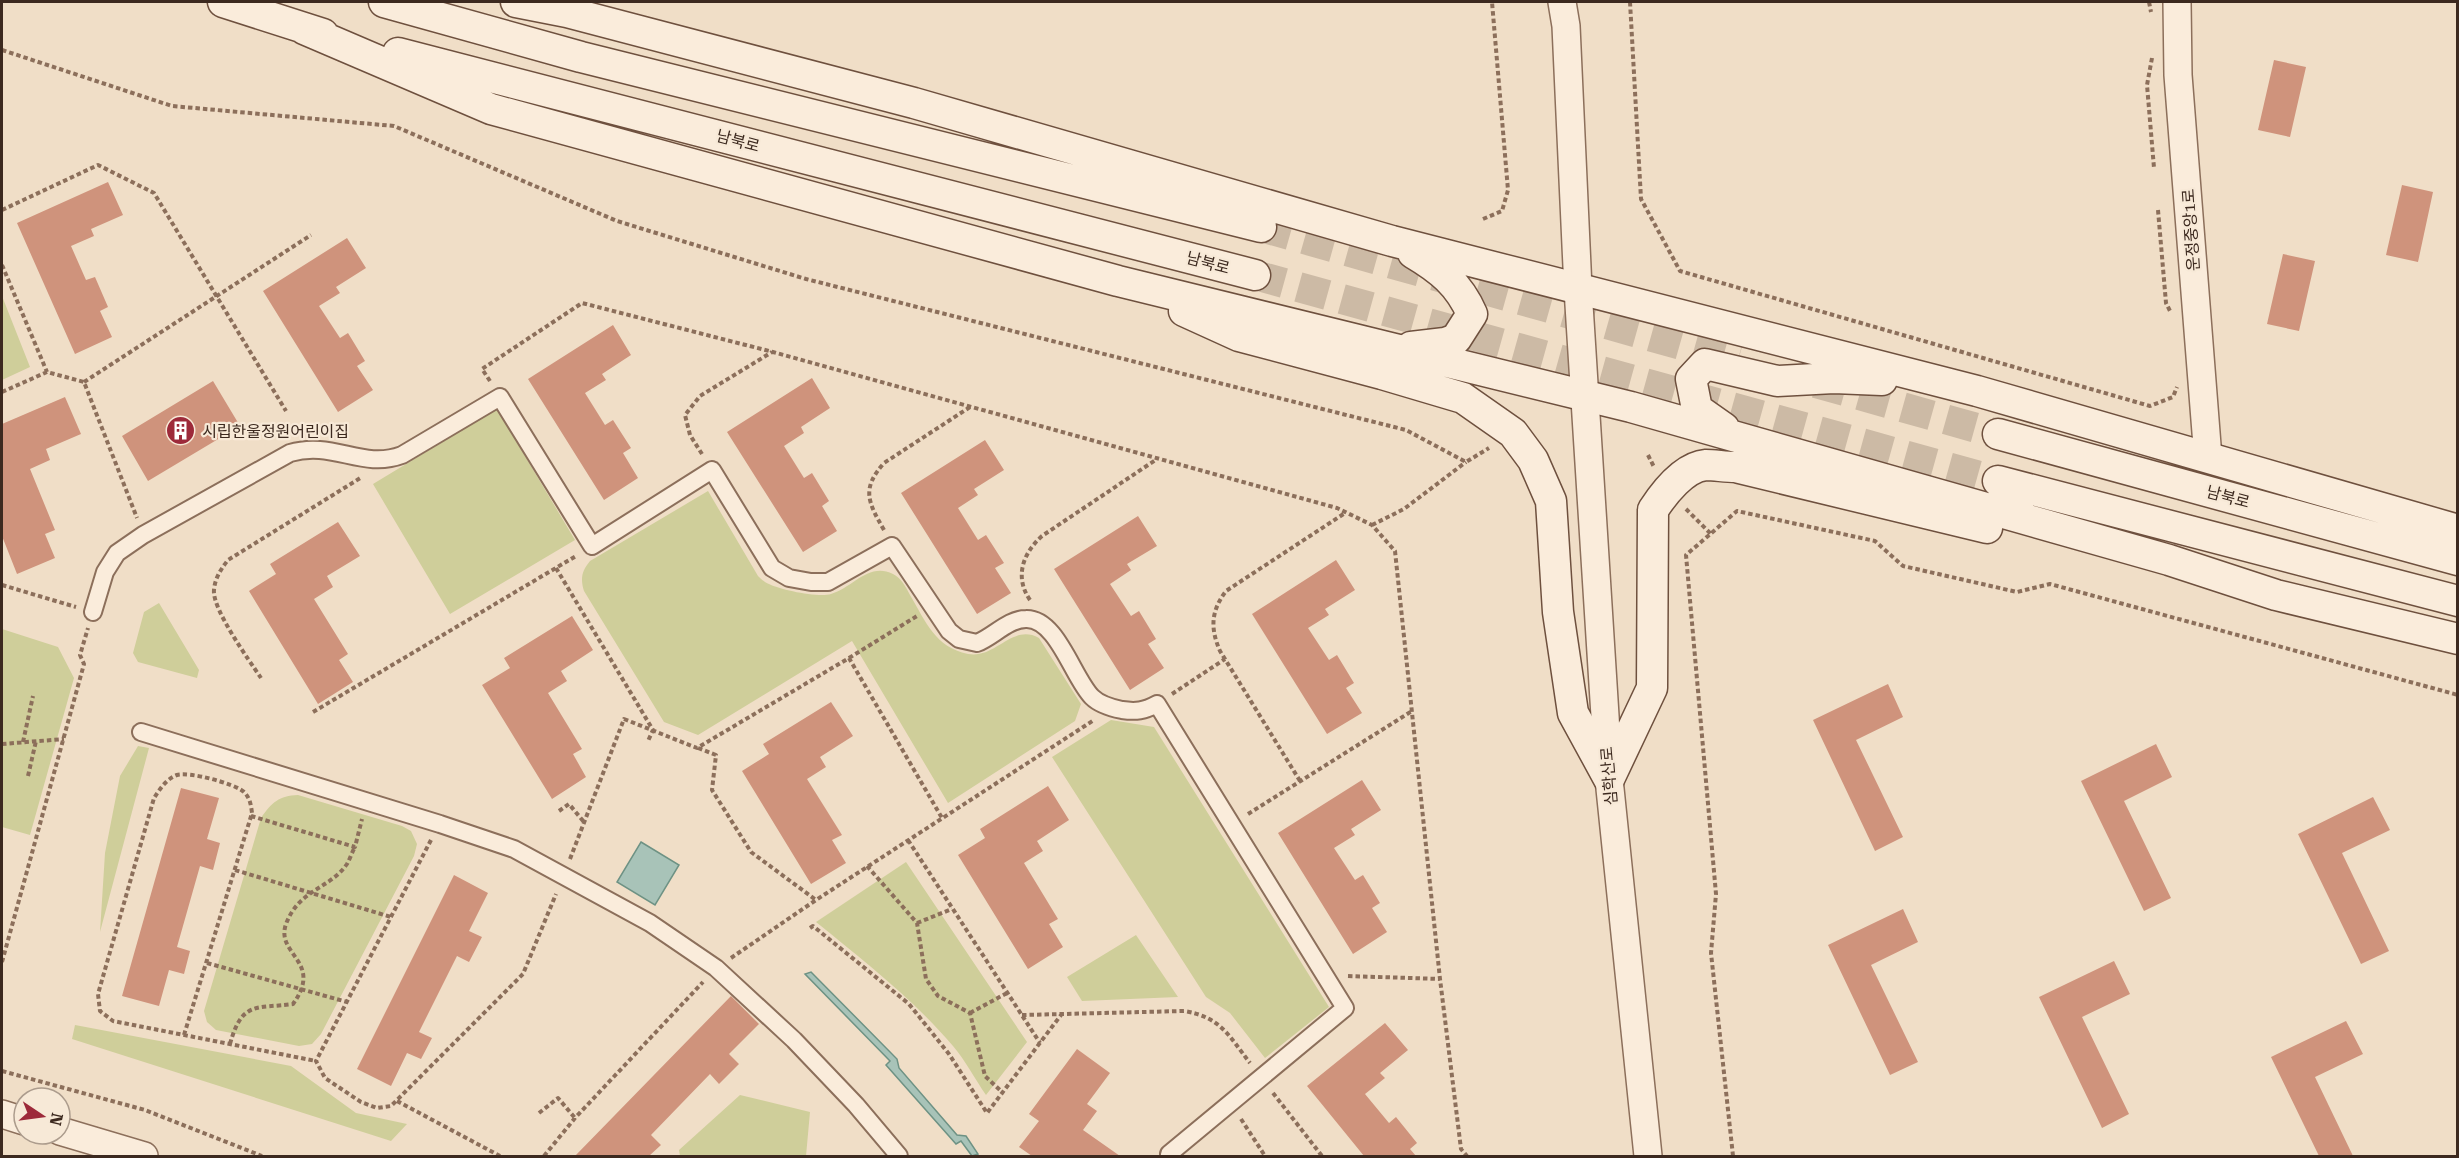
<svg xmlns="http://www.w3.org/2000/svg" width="2459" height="1158" viewBox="0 0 2459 1158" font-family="'Roboto Serif','Noto Sans KR',serif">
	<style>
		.green { fill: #cfce9a }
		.water { fill: #a8c3b8; stroke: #6e9284; stroke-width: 1.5 }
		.building { fill: #cf937c }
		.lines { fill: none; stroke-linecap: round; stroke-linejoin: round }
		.secondary-tunnel { stroke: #ccbaa5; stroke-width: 30; stroke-dasharray: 30 15; stroke-linecap: butt }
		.pedestrian-casing { stroke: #8c6f5b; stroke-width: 20 }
		.tertiary-casing { stroke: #8c6f5b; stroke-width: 30 }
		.secondary-casing { stroke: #6e503e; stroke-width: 33 }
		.path { stroke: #8c6f5b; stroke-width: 4; stroke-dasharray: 4.5 3; stroke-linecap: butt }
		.pedestrian { stroke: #faecdb; stroke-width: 16 }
		.tertiary { stroke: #faecdb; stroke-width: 27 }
		.secondary { stroke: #faecdb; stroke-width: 30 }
		.labels { text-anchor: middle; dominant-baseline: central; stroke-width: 4.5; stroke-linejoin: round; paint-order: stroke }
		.street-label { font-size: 16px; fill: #3c291f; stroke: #f7e9d7 }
		.poi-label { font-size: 16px; fill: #3c291f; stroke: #f7e9d7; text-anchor: start }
	</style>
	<rect width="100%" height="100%" fill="#f0dec7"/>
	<path class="green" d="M 2,296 L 30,367 L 2,380 Z
		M 497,409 L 575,540 L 450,614 L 373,484 Z
		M 708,491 L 758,576 C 761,579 765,583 769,584 C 781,590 819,598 831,594 C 853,588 868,562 893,574 C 901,578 906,587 910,595 C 926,622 935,647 968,654 C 996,659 1012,623 1039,638 L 1081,704 L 1075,721 L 948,803 L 852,641 L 698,735 L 664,722 L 584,591 C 580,578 582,571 590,561 Z
		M 159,603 L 199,670 L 197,678 L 138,662 L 133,653 L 144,612 Z
		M 2,629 L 58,647 L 74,678 L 30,835 L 2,827 Z
		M 1111,720 L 1154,727 L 1329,1007 L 1265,1058 L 1230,1013 L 1206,997 L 1052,757 Z
		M 138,746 L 149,748 L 100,932 L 105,853 L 120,776 Z
		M 298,795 L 402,826 L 411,831 L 417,844 L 414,856 L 321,1034 L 312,1044 L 299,1046 L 216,1030 L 207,1022 L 204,1011 L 261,818 C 272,802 279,796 298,795 Z
		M 906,862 L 1027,1042 L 986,1095 C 975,1079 965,1060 953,1046 C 912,998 864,961 816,922 Z
		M 1136,935 L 1178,997 L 1082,1001 L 1067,977 Z
		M 75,1025 L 291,1066 L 356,1113 L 407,1124 L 391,1141 L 72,1039 Z
		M 740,1095 L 810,1112 L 806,1156 L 680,1156 L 679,1150 Z"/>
	<path class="water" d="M 641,842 L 679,865 L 655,905 L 617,882 Z
		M 811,972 L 897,1059 L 899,1068 L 957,1135 L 966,1136 L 978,1154 L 972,1156 L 961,1141 L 956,1144 L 886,1065 L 890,1061 L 805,974 Z"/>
	<path class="building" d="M 2274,60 L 2306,67 L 2290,137 L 2258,130 Z
		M 108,182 L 123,215 L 91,229 L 94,236 L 71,246 L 86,280 L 95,277 L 108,307 L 100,311 L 112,337 L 75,354 L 17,223 Z
		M 2402,185 L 2433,192 L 2418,262 L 2386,255 Z
		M 347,238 L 366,268 L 336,287 L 340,293 L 319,306 L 340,338 L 348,333 L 365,361 L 357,366 L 373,390 L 338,412 L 263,291 Z
		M 2283,254 L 2315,261 L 2299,331 L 2267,324 Z
		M 613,325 L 631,355 L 602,374 L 606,380 L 585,393 L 605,425 L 613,420 L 631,448 L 623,453 L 638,478 L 604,500 L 528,379 Z
		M 812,378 L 830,408 L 801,427 L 804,433 L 784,446 L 804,478 L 812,473 L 829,501 L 822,506 L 837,531 L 803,552 L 727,432 Z
		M 213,381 L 240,426 L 148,481 L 122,436 Z
		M 65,397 L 81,434 L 46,449 L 50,460 L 30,469 L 55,530 L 45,534 L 55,558 L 17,574 L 2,536 L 2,424 Z
		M 985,440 L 1004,470 L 974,489 L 978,495 L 958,508 L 978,540 L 986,535 L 1004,563 L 995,568 L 1011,593 L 977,614 L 901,493 Z
		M 1138,516 L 1157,546 L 1127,564 L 1131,570 L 1110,584 L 1131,616 L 1139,611 L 1156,639 L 1148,644 L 1164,668 L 1130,690 L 1054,569 Z
		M 338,522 L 360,556 L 327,576 L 333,587 L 314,599 L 348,654 L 339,660 L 353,682 L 318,704 L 249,591 L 276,574 L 270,564 Z
		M 1336,560 L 1355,590 L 1325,609 L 1329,615 L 1308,628 L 1329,660 L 1337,655 L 1354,683 L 1346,688 L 1362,713 L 1327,734 L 1252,614 Z
		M 572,616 L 593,650 L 561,671 L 567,681 L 548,693 L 582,749 L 573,754 L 586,777 L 552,799 L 482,685 L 510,668 L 504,658 Z
		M 1888,684 L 1903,717 L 1856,740 L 1903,837 L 1875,851 L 1813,720 Z
		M 831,702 L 853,736 L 820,757 L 826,767 L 807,779 L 842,835 L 832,840 L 846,863 L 811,884 L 742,771 L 769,754 L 763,744 Z
		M 2156,744 L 2172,777 L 2124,801 L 2171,898 L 2144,911 L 2081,781 Z
		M 1362,780 L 1381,810 L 1351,829 L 1355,835 L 1334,848 L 1355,880 L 1363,875 L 1380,903 L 1372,908 L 1387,932 L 1353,954 L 1278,833 Z
		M 1048,786 L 1069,820 L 1037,841 L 1043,851 L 1024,863 L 1058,919 L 1049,924 L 1063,947 L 1028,969 L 958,855 L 985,838 L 980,829 Z
		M 181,788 L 219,798 L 207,839 L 220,843 L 213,870 L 200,866 L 177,947 L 190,951 L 184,974 L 169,970 L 159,1006 L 122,996 Z
		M 2373,797 L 2390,830 L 2342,853 L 2389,951 L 2361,964 L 2298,834 Z
		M 454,875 L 488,893 L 469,931 L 482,937 L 469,962 L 457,956 L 419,1032 L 432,1038 L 421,1059 L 407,1053 L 391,1086 L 357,1069 Z
		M 1903,909 L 1918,942 L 1871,965 L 1918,1062 L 1890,1075 L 1828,945 Z
		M 2114,961 L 2130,994 L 2082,1017 L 2129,1114 L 2102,1128 L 2039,997 Z
		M 731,996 L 759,1024 L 729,1054 L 739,1064 L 719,1084 L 710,1074 L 651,1135 L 661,1145 L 649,1156 L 575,1156 Z
		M 2346,1021 L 2363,1054 L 2315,1077 L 2353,1156 L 2319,1156 L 2271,1057 Z
		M 1385,1023 L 1408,1050 L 1380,1073 L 1385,1078 L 1365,1094 L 1389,1123 L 1396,1117 L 1417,1143 L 1410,1149 L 1416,1156 L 1364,1156 L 1307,1086 Z
		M 1077,1049 L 1110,1073 L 1087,1104 L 1097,1111 L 1083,1130 L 1120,1156 L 1032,1156 L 1019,1147 L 1039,1121 L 1029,1114 Z"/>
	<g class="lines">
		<path class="secondary-tunnel" d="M 1261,227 L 1738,361
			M 1255,275 L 1998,481
			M 1816,383 L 1998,434"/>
		<defs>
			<path id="pedestrian" d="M 93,612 L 105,572 L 117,553 L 143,535 L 290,453 C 333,440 362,470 402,455 L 500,397 L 592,546 L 712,470 L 772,568 L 789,578 L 811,582 L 828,582 L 892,546 L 949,631 L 959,639 L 977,643 C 993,637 1008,619 1026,619 C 1057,618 1073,678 1092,697 C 1099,704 1112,708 1122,710 C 1136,712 1144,711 1157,704 L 1345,1008 L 1169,1154 L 1169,1156
				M 141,732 L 440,824 L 514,849 L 650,923 L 716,968 L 794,1040 L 856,1105 L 899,1156"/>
			<path id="tertiary" d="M 1562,2 L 1566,26 L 1578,289 L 1609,779 L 1648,1156
				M 2177,2 L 2178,75 L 2208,458
				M 2,1114 L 24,1121
				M 60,1131 L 144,1156"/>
			<path id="secondary" d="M 223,2 L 323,34
				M 384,2 L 581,57 L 1261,227
				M 516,2 L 567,12 L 914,103 L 1392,241 L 1977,391 L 2458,530
				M 304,29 L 491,109 L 1118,281 L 1631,407 L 2169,560 L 2276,595 L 2458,639
				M 398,53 L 1255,275
				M 1184,311 L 1239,336 L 1382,374 L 1463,398 L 1513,433 L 1533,460 L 1551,501 L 1558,612 L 1573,713 L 1609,779
				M 1411,347 L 1445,343 L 1456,339 L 1472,314 C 1459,284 1440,269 1413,253
				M 1724,428 L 1697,409 L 1691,379 L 1705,364 L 1777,381 L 1834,378 L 1882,380
				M 1998,434 L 2458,560
				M 1998,481 L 2458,601
				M 1609,779 L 1652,688 L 1653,510 C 1664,493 1684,467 1706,465 C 1715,465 1725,467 1735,467 L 1987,528"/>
		</defs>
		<use href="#pedestrian" class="pedestrian-casing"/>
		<use href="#tertiary" class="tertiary-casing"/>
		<use href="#secondary" class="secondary-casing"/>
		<path class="path" d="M 1630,2 L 1641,199 L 1680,271 L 2150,406 L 2173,397 L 2177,387
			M 2149,2 L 2151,12
			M 2,50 L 172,106 L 394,126 L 617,221 L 806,279 L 1406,430 L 1466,462 L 1489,448
			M 2152,58 L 2147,85 L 2154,168
			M 2,210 L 98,165 L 154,193 L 286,411
			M 2158,210 L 2166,303 L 2171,313
			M 1483,219 L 1502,211 L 1508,190 L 1492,2
			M 2,265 L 47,372
			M 490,381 L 482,369 L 582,303 L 773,352 L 1337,508 L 1372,525 L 1395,551 L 1440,979 L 1461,1149 L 1467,1156
			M 84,382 L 311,235
			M 2,392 L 47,372 L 84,382 L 137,518
			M 702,454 L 690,435 L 685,415 L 700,396 L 772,352
			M 1648,455 L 1654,467
			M 1686,509 L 1711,534
			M 1372,525 L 1404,509 L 1466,462
			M 884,530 C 868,502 861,489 884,463 L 970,407
			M 556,568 L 653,730 L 648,741
			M 2,585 L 76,607
			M 1030,600 C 1014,577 1023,553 1042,536 L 1157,459
			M 849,658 L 917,616
			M 261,678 C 249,660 212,609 214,590 C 215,578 221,569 228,560 L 362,477
			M 1172,694 L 1225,659
			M 313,712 L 576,556
			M 23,742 L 33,696
			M 2,744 L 64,739
			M 698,748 L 716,755 L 712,790 L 751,852 L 816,900
			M 28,776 L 36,741
			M 1300,781 L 1220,651 C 1210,628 1211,611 1226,591 L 1345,513
			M 559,811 L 569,804 L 584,822
			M 1248,814 L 1412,711
			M 251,816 L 355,847 L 362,819
			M 431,840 L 316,1061 L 325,1078 L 361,1102 L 377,1108 L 391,1106 L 523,974 L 556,894
			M 908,840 L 1040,1043
			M 570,859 L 624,719 L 697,748 L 849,658 L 942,818
			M 867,866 L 917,923 L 926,979 L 938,996 L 970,1013 L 985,1076 L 1002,1092
			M 235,870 L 391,917
			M 917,923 L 952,909
			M 810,928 L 813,926 L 909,1004 L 949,1054 L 987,1113 L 1061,1015
			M 731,958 L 816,900 L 1094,720
			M 2,962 L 84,664 L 80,655 L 88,628
			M 207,963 L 347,1002
			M 1348,976 L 1440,979
			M 970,1013 L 1007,993
			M 1022,1015 L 1184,1011 C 1221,1017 1229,1036 1250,1063
			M 184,1035 L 252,813 C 251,805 250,798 244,792 C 236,784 188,771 177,775 C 166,779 160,789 154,798 L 98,994 L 100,1011 L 113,1021 L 316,1061
			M 230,1044 C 242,1000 257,1009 293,1004 C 324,961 275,955 286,924 C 299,889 330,889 347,864 C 350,859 352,852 355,847
			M 2,1071 L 145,1110 L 262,1156
			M 1273,1093 L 1322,1156
			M 397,1101 L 500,1156
			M 539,1113 L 558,1098 L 575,1118
			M 1241,1119 L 1265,1156
			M 544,1156 L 575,1118 L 703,982
			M 1733,1156 L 1711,953 L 1716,894 L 1686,555 L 1737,511 L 1875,541 L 1903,566 L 2017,592 L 2050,584 L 2458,695"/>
		<use href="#pedestrian" class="pedestrian"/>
		<use href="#tertiary" class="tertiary"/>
		<use href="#secondary" class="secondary"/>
	</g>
	<defs>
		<symbol id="building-disc" viewBox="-11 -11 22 22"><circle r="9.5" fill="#9d2a3a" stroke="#f7e9d7"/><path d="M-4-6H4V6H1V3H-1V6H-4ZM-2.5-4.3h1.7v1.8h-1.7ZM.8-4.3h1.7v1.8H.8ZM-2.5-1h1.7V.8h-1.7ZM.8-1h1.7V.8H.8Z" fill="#fff"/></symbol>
	</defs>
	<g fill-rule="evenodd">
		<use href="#building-disc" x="164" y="414" width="33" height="33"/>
	</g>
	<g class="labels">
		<g class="street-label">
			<text transform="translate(738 141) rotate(15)">남북로</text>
			<text transform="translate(2191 230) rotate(-94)">운정중앙1로</text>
			<text transform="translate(1208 263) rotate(15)">남북로</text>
			<text transform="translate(2228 497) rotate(15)">남북로</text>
			<text transform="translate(1609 776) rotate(-95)">심학산로</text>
		</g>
		<g class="poi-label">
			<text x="202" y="431">시립한울정원어린이집</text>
		</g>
	</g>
	<rect width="2459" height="1158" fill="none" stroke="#3c291f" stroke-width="6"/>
	<g transform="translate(42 1116) rotate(103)"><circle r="28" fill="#f7e9d7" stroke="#ac9c8d" stroke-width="1.5"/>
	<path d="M0-4.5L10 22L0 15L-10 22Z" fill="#9d2a3a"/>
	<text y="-9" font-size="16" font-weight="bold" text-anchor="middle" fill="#3c291f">N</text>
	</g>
</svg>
